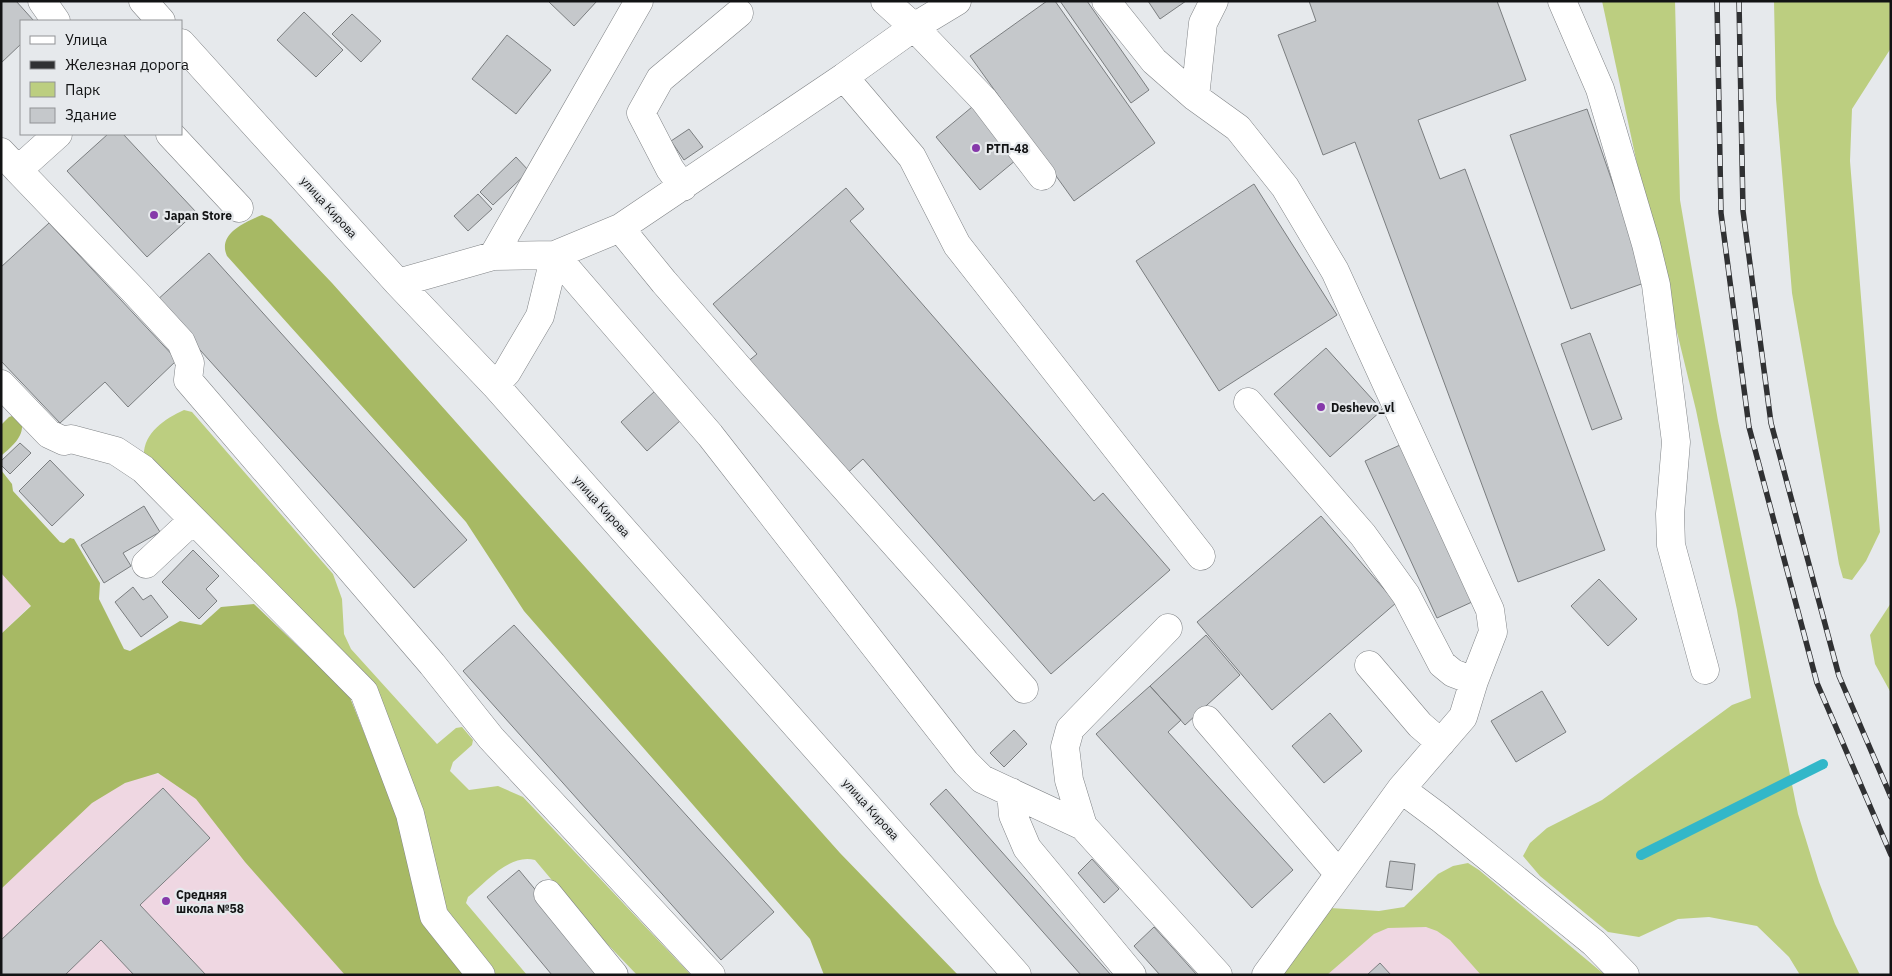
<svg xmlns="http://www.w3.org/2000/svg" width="1892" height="976" viewBox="0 0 1892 976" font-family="'IBM Plex Sans',sans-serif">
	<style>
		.education { fill: #efd7e2 }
		.green { fill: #bcce80 }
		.forest { fill: #a7b964 }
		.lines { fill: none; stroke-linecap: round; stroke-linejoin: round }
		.stream { stroke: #32b7c9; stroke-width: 10 }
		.building { fill: #c5c8cb; stroke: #7b7e80 }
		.minor-casing { stroke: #818487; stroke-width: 29 }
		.minor { stroke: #fff; stroke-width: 28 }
		.rail-casing { stroke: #303133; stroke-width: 5.5 }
		.rail { stroke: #e6e9ec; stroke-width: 4; stroke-dasharray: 11; stroke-linecap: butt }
		.poi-dot { fill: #8639aa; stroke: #e6e9ec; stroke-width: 2 }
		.labels { text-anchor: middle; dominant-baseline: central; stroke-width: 4.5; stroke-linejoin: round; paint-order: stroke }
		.poi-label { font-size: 12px; font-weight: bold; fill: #121314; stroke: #e6e9ec; text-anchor: start }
		.street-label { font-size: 12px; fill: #121314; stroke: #e6e9ec }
	</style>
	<rect width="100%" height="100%" fill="#e6e9ec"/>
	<path class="education" d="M 1,561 L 37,599 L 1,634 Z
		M 150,774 L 213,775 L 400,975 L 1,975 L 1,828 Z
		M 1382,911 L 1577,975 L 1314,975 Z"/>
	<path class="green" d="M 1602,1 L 1675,1 L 1680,200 L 1718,421 L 1798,814 L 1819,882 L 1835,924 L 1860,975 L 1800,975 L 1789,957 L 1757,926 L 1709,917 L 1678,919 L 1639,937 L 1608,932 L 1540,876 L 1523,856 L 1530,843 L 1547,828 L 1602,800 L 1732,705 L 1751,698 L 1737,610 L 1696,410 L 1645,201 Z
		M 1774,1 L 1891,1 L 1891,48 L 1852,109 L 1850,161 L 1880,532 L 1866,561 L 1852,580 L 1843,578 L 1839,564 L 1792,293 L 1776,99 Z
		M 184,410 L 192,412 L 333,574 L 342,599 L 344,634 L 351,649 L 437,744 L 456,728 L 462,727 L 473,740 L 472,745 L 453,762 L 450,771 L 469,790 L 498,786 L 523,797 L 691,975 L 637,975 L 593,929 L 535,860 C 510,853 486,882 468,897 L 466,903 L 527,975 L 493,975 L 448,919 L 368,688 L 144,458 C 142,434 164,419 184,410 Z
		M 1891,603 L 1891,693 L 1875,664 L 1870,635 Z
		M 1468,863 L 1479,870 L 1605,975 L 1481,975 L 1450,940 L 1437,931 L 1426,927 L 1388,928 L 1374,934 L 1327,975 L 1282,975 L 1330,908 L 1379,911 L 1404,907 L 1438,874 L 1453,866 Z"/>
	<path class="forest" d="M 262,215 L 271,219 L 332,283 L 840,853 L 958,975 L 824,975 L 810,939 L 524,611 L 466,522 L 227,256 C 217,234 245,222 262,215 Z
		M 12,416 L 22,425 C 23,438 10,448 1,456 L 1,425 L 9,417 Z
		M 1,470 L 12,484 L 13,491 L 60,542 L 64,543 L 70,538 L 74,539 L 100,583 L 99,599 L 124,649 L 130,651 L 180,621 L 201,625 L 221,607 L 254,604 L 349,695 L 399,820 L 466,975 L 345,975 L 245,862 L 196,799 L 158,773 L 125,783 L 92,803 L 1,889 L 1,634 L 31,606 L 1,573 Z"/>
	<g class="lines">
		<path class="stream" d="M 1641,855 L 1823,764"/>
	</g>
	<path class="building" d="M 1,1 L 16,1 L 34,21 L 21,21 L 21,44 L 1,63 Z
		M 548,1 L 597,1 L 574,26 Z
		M 1047,1 L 1055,1 L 1155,143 L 1074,201 L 970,56 Z
		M 1060,1 L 1087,1 L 1149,90 L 1131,103 Z
		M 1148,1 L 1186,1 L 1160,19 Z
		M 1309,1 L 1497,1 L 1526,80 L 1418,120 L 1440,179 L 1465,169 L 1605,550 L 1518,582 L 1355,142 L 1323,155 L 1278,35 L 1316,21 Z
		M 304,12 L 343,50 L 316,77 L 277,40 Z
		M 352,14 L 381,41 L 361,62 L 332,34 Z
		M 507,35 L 551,70 L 516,114 L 472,79 Z
		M 972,107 L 1016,160 L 980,190 L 936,137 Z
		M 1587,109 L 1647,282 L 1571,309 L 1510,135 Z
		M 689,129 L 703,147 L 684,160 L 671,141 Z
		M 108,134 L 123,134 L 196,212 L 147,257 L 67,171 Z
		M 516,157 L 529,171 L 493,205 L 480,192 Z
		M 1254,184 L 1337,315 L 1219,391 L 1136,261 Z
		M 846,188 L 864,209 L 850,221 L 1094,501 L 1103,493 L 1170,570 L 1051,674 L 863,459 L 844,476 L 746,363 L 757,354 L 713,304 Z
		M 478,194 L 492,209 L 468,231 L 454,216 Z
		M 49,223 L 177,360 L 128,407 L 105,382 L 60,423 L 1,361 L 1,267 Z
		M 209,253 L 467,540 L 414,588 L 156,301 Z
		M 1590,333 L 1622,419 L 1592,430 L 1561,344 Z
		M 1326,348 L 1382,410 L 1330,457 L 1274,394 Z
		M 655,391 L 681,420 L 647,451 L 621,422 Z
		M 20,443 L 31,453 L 10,474 L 1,465 L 1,461 Z
		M 1400,445 L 1472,602 L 1437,618 L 1365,461 Z
		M 50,460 L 84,495 L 52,526 L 19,491 Z
		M 144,506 L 160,532 L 123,553 L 131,566 L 104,583 L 81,545 Z
		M 1321,516 L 1396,603 L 1272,710 L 1197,622 Z
		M 193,550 L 219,576 L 206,589 L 217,601 L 199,619 L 162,582 Z
		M 1599,579 L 1637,619 L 1608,646 L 1571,606 Z
		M 133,587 L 143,600 L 151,595 L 168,617 L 141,637 L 115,602 Z
		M 514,625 L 774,912 L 721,960 L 463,671 Z
		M 1206,635 L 1240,675 L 1185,725 L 1150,686 Z
		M 1150,686 L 1181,720 L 1168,732 L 1293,870 L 1252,908 L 1096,734 Z
		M 1542,691 L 1566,732 L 1516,762 L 1491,721 Z
		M 1330,713 L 1362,751 L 1324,783 L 1292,746 Z
		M 1014,730 L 1027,744 L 1004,767 L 990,753 Z
		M 163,788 L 210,838 L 140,905 L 206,975 L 134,975 L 101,940 L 65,975 L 1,975 L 1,940 Z
		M 946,789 L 1111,975 L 1081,975 L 930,804 Z
		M 1092,859 L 1119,889 L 1104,903 L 1078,873 Z
		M 1390,861 L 1415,864 L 1412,890 L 1386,887 Z
		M 519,870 L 606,975 L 552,975 L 487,897 Z
		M 1154,927 L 1197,975 L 1160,975 L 1134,946 Z
		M 1380,963 L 1391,975 L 1367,975 Z"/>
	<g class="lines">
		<defs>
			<path id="minor" d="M 42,1 L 56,21
				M 143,1 L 161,21
				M 885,1 L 914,27 L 984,100 L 1042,176
				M 1106,1 L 1154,61 L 1195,97 L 1238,128 L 1285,187 L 1335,271 L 1490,610 L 1493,632 L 1474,681 L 1463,717 L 1401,789 L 1266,975
				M 1562,1 L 1600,89 L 1646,244 L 1656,285 L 1676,442 L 1670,514 L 1671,545 L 1705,670
				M 181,43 L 398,283 L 495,385 L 1017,975
				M 844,77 L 912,157 L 957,245 L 1201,556
				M 1195,97 L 1203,23 L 1214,1
				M 58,134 L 18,170 L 136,293 L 181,342 L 190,363 L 188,380 L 432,664 L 491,738 L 711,975
				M 170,134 L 239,208
				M 1,152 L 18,170
				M 683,187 L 670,169 L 641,113 L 660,79 L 739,13
				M 620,228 L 664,282 L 749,380 L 1024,689
				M 493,256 L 639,1
				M 398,283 L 493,256 L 555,255 L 710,435 L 966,763 L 982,779 L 1083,826 L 1218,975
				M 1,384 L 49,434 L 64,441 L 71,439 L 116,451 L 143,469 L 364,692 L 410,814 L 434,916 L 481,975
				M 495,385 L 507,372 L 540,316 L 555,255 L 620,228 L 844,77 L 914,27 L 957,1
				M 1248,402 L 1363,535 L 1406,595 L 1442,664 L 1453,673 L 1474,681
				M 146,564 L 193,520
				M 1369,665 L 1420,725 L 1441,743
				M 1207,720 L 1339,874
				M 1401,789 L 1440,818 L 1594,943 L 1625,975
				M 1011,792 L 1013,815 L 1027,848 L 1132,975
				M 1083,826 L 1069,780 L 1065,747 L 1070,729 L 1168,628
				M 548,894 L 614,975"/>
		</defs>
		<use href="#minor" class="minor-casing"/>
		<use href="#minor" class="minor"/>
		<defs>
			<path id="rail" d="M 1717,1 L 1721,213 L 1749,427 L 1817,683 L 1891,855
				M 1739,1 L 1743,211 L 1771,423 L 1839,676 L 1891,797"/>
		</defs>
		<use href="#rail" class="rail-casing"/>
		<use href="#rail" class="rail"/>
	</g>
	<g class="poi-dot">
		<circle cx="976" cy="148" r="5"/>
		<circle cx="154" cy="215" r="5"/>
		<circle cx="1321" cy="407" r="5"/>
		<circle cx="166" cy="901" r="5"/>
	</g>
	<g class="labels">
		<g class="poi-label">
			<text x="986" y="148">РТП-48</text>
			<text x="164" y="215">Japan Store</text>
			<text x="1331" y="407">Deshevo_vl</text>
			<text x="176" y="894">Средняя<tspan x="176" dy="14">школа №58</tspan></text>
		</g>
		<g class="street-label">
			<text transform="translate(329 207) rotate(48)">улица Кирова</text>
			<text transform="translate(602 506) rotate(48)">улица Кирова</text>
			<text transform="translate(871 809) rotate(48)">улица Кирова</text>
		</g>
	</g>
	<rect width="1892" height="976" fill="none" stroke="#121314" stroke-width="5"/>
	<rect x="20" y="20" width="162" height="115" fill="#e6e9ec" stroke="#919396"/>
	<rect x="30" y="36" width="25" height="8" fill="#ffffff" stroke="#919396"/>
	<text x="65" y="45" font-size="15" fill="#121314">Улица</text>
	<rect x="30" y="61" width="25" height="8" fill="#303133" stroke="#919396"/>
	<text x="65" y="70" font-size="15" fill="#121314">Железная дорога</text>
	<rect x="30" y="82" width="25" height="15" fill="#bcce80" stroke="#919396"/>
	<text x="65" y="95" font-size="15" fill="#121314">Парк</text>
	<rect x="30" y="108" width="25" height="15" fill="#c5c8cb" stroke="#919396"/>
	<text x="65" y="120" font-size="15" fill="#121314">Здание</text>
</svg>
